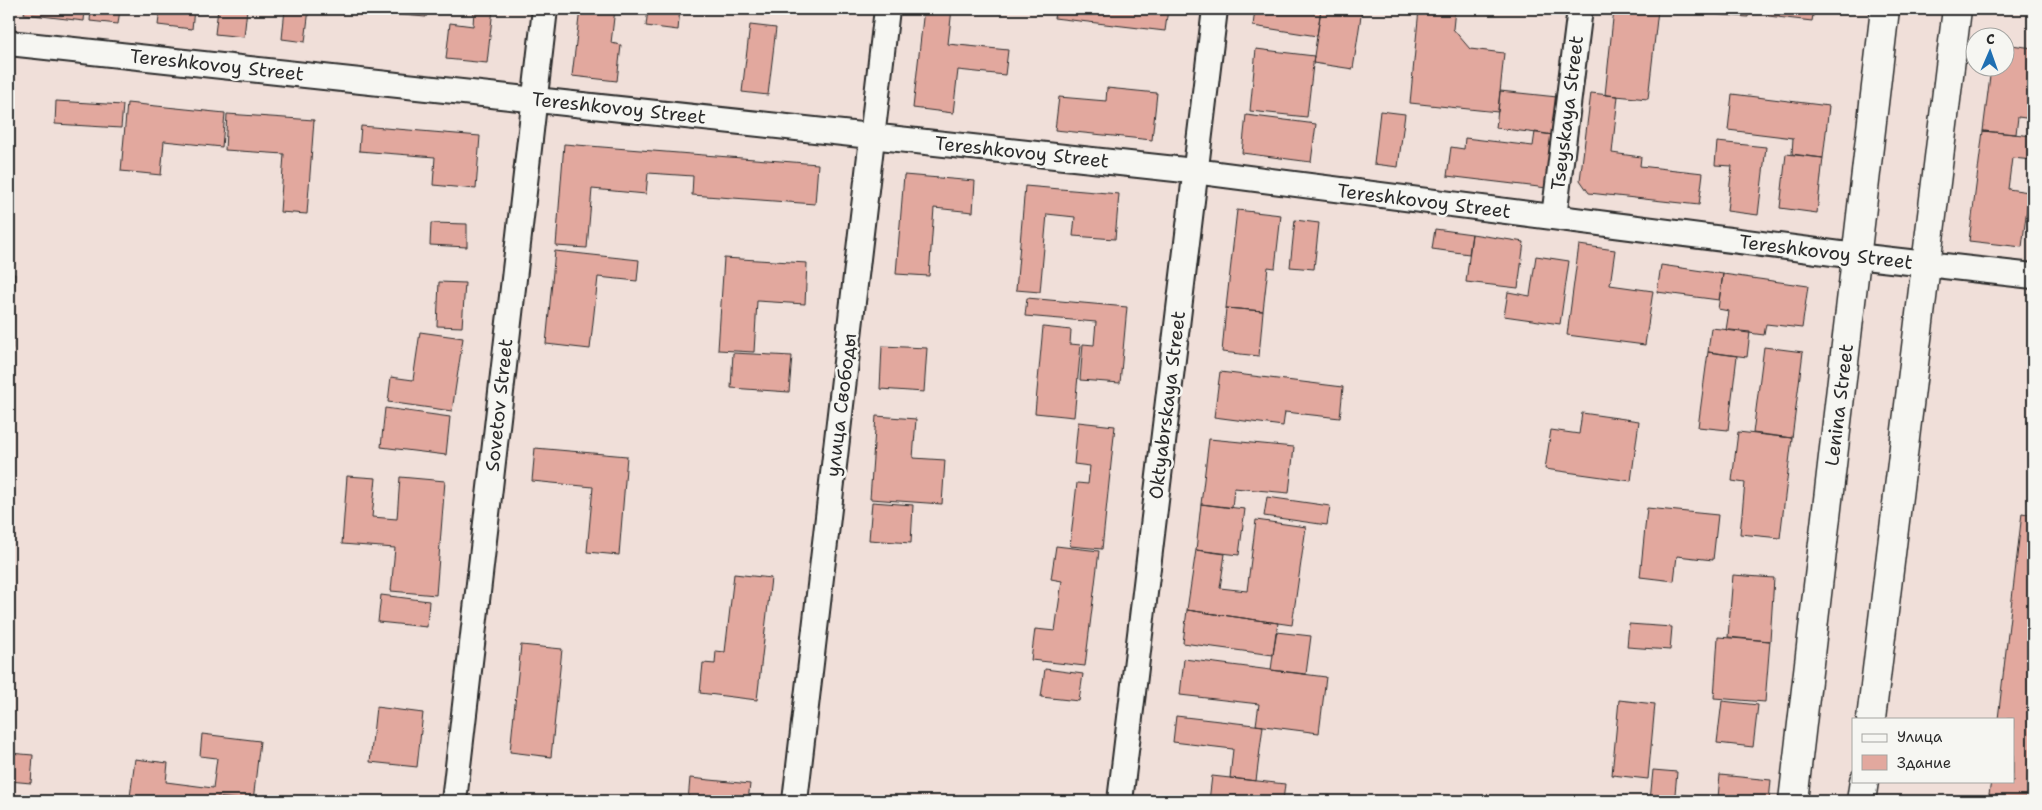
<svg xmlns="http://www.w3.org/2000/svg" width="2042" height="810" viewBox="0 0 2042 810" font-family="'Shantell Sans',sans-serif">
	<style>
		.building { fill: #e2a89e; stroke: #2b2b2b }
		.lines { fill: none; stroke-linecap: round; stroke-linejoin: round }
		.street-casing { stroke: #2b2b2b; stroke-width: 28 }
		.secondary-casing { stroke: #2b2b2b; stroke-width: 31 }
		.street { stroke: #f6f6f2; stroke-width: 24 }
		.secondary { stroke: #f6f6f2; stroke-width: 28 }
		.labels { text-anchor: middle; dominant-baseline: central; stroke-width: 5; stroke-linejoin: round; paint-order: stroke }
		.street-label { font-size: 19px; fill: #2b2b2b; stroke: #f6f6f2 }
	</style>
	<rect width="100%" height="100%" fill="#f0dfd9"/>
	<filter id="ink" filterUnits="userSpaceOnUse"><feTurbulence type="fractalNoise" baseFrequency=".02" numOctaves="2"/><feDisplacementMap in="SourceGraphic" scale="10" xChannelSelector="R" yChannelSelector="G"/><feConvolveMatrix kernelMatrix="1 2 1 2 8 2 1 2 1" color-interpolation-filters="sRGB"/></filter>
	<g filter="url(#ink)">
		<path class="building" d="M 25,9 L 85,9 L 84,21 L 24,14 Z
			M 91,9 L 120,9 L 118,24 L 90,21 Z
			M 160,9 L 194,9 L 192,29 L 158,25 Z
			M 218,9 L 247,9 L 244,37 L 215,34 Z
			M 285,9 L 309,9 L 305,42 L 282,39 Z
			M 390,9 L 427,9 L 426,17 L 390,14 Z
			M 474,9 L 493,9 L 487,63 L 446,59 L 450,23 L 473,26 Z
			M 580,9 L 615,9 L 611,43 L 621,45 L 617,81 L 572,76 Z
			M 648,9 L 680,9 L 678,30 L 646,26 Z
			M 924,9 L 952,9 L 948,44 L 1008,50 L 1005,75 L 958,70 L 953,113 L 913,108 Z
			M 1056,9 L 1168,9 L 1165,31 L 1054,18 Z
			M 1255,9 L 1321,9 L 1317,36 L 1253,26 Z
			M 1321,9 L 1362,9 L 1353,69 L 1313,63 Z
			M 1419,9 L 1455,9 L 1453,29 L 1470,49 L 1504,53 L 1498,112 L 1410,103 Z
			M 1614,9 L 1658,10 L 1648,99 L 1605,95 Z
			M 1647,9 L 1724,9 L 1723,15 Z
			M 1724,9 L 1749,9 L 1748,17 L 1723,15 Z
			M 1769,9 L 1814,9 L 1812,21 L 1768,16 Z
			M 750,25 L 776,28 L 768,95 L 742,92 Z
			M 2004,44 L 2033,48 L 2033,119 L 2018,117 L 2016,134 L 1983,131 L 1991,68 L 2004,68 Z
			M 1256,49 L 1314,56 L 1307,117 L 1250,111 Z
			M 1107,88 L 1157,93 L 1152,140 L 1055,130 L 1059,97 L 1106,101 Z
			M 1500,91 L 1557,97 L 1553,135 L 1496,128 Z
			M 1591,93 L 1618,96 L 1612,153 L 1641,157 L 1640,166 L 1703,173 L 1699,205 L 1589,193 L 1580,180 Z
			M 1732,94 L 1829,106 L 1823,158 L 1792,154 L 1793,138 L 1728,130 Z
			M 56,101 L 123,105 L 121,128 L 55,124 Z
			M 127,103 L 225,113 L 222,147 L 164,141 L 161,175 L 121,171 Z
			M 1380,111 L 1405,114 L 1398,167 L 1374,164 Z
			M 227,114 L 314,120 L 307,214 L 280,212 L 284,154 L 225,150 Z
			M 1246,115 L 1316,124 L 1311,162 L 1242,153 Z
			M 361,126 L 480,136 L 476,189 L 433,185 L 435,157 L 359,151 Z
			M 1983,131 L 2033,136 L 2033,160 L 2012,158 L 2008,189 L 2029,192 L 2022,247 L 1969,241 Z
			M 1535,132 L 1553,135 L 1547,188 L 1447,176 L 1451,147 L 1464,149 L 1465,138 L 1533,146 Z
			M 1717,142 L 1766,147 L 1758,215 L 1727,211 L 1732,166 L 1715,165 Z
			M 564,144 L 818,164 L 815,204 L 692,195 L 693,176 L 648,173 L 646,194 L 592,189 L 587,248 L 556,246 Z
			M 1786,154 L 1823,158 L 1817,213 L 1780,208 Z
			M 904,175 L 975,181 L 973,212 L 934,208 L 929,276 L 896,274 Z
			M 1025,186 L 1119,194 L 1115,239 L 1073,236 L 1075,217 L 1047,214 L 1040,292 L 1016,290 Z
			M 1237,210 L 1281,215 L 1275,268 L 1268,267 L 1263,311 L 1226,308 Z
			M 1295,220 L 1319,223 L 1314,269 L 1290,267 Z
			M 431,223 L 467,224 L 467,247 L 430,245 Z
			M 1435,229 L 1472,234 L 1469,254 L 1432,249 Z
			M 1472,234 L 1524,242 L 1518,288 L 1466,282 Z
			M 1579,245 L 1615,250 L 1610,285 L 1653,291 L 1645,345 L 1567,335 Z
			M 555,251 L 639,260 L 637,281 L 598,277 L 590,349 L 546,344 Z
			M 1536,256 L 1569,261 L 1560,324 L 1504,316 L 1508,292 L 1530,296 Z
			M 724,258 L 807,263 L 805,304 L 757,301 L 754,352 L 718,350 Z
			M 1661,265 L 1723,274 L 1719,300 L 1657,292 Z
			M 9,274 L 15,274 L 12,349 L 9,348 Z
			M 1723,274 L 1808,286 L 1802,328 L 1766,324 L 1764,335 L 1726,330 L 1729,311 L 1718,309 Z
			M 439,282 L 465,283 L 462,327 L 437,326 Z
			M 1027,298 L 1127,307 L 1120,383 L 1080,380 L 1083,344 L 1094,345 L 1096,322 L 1025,316 Z
			M 1226,308 L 1263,311 L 1259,356 L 1222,352 Z
			M 1043,327 L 1071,330 L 1070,344 L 1081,345 L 1074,417 L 1035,413 Z
			M 1711,328 L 1750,332 L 1747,357 L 1708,352 Z
			M 420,332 L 463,338 L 452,411 L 388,402 L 391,377 L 413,380 Z
			M 882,346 L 927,348 L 924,392 L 880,389 Z
			M 1764,347 L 1803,352 L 1792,438 L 1753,433 Z
			M 1708,352 L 1737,356 L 1728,430 L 1698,427 Z
			M 733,353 L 792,356 L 789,392 L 731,388 Z
			M 1220,372 L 1343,387 L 1340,418 L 1285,412 L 1283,426 L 1214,417 Z
			M 385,408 L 450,417 L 446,455 L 381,447 Z
			M 1582,413 L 1639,421 L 1631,481 L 1545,469 L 1551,430 L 1579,434 Z
			M 876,416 L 916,419 L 913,458 L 945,460 L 942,504 L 870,499 Z
			M 1078,422 L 1115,426 L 1102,549 L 1070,546 L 1077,483 L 1088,484 L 1090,466 L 1074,464 Z
			M 1738,432 L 1792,438 L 1780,538 L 1740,534 L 1745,483 L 1732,481 Z
			M 1209,439 L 1294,447 L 1289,493 L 1234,488 L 1232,508 L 1201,504 Z
			M 535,448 L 627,456 L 619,555 L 587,552 L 593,487 L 532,481 Z
			M 347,476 L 376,478 L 372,517 L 397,519 L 400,477 L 445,481 L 436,595 L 391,591 L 395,548 L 342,544 Z
			M 1267,497 L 1330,506 L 1327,525 L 1264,516 Z
			M 872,502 L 913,505 L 911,543 L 869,540 Z
			M 1201,504 L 1245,509 L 1239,555 L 1196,550 Z
			M 1647,508 L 1718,515 L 1713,560 L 1677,556 L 1674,581 L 1640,577 Z
			M 2022,513 L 2033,515 L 2033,801 L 1988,801 L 1991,781 L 2013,781 L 2013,719 L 1998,719 Z
			M 1256,520 L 1306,527 L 1292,625 L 1187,610 L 1196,550 L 1225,554 L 1220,588 L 1247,591 Z
			M 1056,546 L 1099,551 L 1085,666 L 1031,660 L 1035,629 L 1055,631 L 1062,581 L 1051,579 Z
			M 734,574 L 771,578 L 757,700 L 700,693 L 703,663 L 715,664 L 716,651 L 725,652 Z
			M 1733,575 L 1774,578 L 1770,641 L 1728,637 Z
			M 381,595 L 429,601 L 427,627 L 378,622 Z
			M 1187,610 L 1278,623 L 1273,655 L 1183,643 Z
			M 1629,624 L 1672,627 L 1670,650 L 1627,647 Z
			M 1276,632 L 1311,636 L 1306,674 L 1271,670 Z
			M 1718,637 L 1770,641 L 1765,702 L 1714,698 Z
			M 521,645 L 562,649 L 551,757 L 510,752 Z
			M 1184,659 L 1326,677 L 1319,733 L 1256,725 L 1259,704 L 1180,695 Z
			M 1045,669 L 1083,674 L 1079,701 L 1041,697 Z
			M 1619,700 L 1655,704 L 1648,779 L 1612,775 Z
			M 1722,701 L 1758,705 L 1753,747 L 1717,743 Z
			M 376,707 L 423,713 L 417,767 L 370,762 Z
			M 1176,716 L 1263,726 L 1256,781 L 1230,778 L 1233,749 L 1173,742 Z
			M 202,734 L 260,741 L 253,801 L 217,797 L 216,801 L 168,801 L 130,797 L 135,759 L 168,763 L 166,782 L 213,788 L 217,758 L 200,756 Z
			M 9,753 L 33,755 L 31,783 L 9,781 Z
			M 1653,770 L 1677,772 L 1675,794 L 1718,798 L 1720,775 L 1771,780 L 1769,801 L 1650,801 Z
			M 1212,776 L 1285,784 L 1283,801 L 1209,801 Z
			M 690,778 L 750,784 L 748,801 L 688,801 Z"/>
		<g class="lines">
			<defs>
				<path id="street" d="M 9,43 L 1194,171 L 1856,256 L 2033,276
					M 1554,217 L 1580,9
					M 454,801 L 545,9
					M 795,801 L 887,9
					M 1120,801 L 1215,9"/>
				<path id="secondary" d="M 1871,719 L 1957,9
					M 1793,801 L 1885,9
					M 1861,801 L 1864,781"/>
			</defs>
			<use href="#street" class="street-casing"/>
			<use href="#secondary" class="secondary-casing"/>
			<use href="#street" class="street"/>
			<use href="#secondary" class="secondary"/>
		</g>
	</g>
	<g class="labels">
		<g class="street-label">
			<text transform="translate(217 65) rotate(6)">Tereshkovoy Street</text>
			<text transform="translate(619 108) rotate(6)">Tereshkovoy Street</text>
			<text transform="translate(1567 113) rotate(-83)">Tseyskaya Street</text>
			<text transform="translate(1022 152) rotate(6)">Tereshkovoy Street</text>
			<text transform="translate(1424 201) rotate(7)">Tereshkovoy Street</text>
			<text transform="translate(1826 252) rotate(7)">Tereshkovoy Street</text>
			<text transform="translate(499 405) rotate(-84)">Sovetov Street</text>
			<text transform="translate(841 405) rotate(-83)">улица Свободы</text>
			<text transform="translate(1167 405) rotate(-83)">Oktyabrskaya Street</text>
			<text transform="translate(1839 405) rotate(-83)">Lenina Street</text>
		</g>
	</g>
	<rect width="2042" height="810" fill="none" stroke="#f6f6f2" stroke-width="30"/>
	<rect x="15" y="15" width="2012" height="780" fill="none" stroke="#2b2b2b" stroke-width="2" filter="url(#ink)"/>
	<rect x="1852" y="718" width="162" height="65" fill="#f6f6f2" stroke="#a5a5a2"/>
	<rect x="1862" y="734" width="25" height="8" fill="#f6f6f2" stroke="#a5a5a2"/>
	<text x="1897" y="742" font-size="15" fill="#2b2b2b">Улица</text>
	<rect x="1862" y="755" width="25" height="15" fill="#e2a89e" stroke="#a5a5a2"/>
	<text x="1897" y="768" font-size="15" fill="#2b2b2b">Здание</text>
	<g transform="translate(1990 52) rotate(2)"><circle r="24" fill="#f6f6f2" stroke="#a5a5a2"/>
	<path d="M0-4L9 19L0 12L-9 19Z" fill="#1f6fb2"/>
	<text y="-8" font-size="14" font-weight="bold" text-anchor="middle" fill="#2b2b2b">С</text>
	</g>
</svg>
